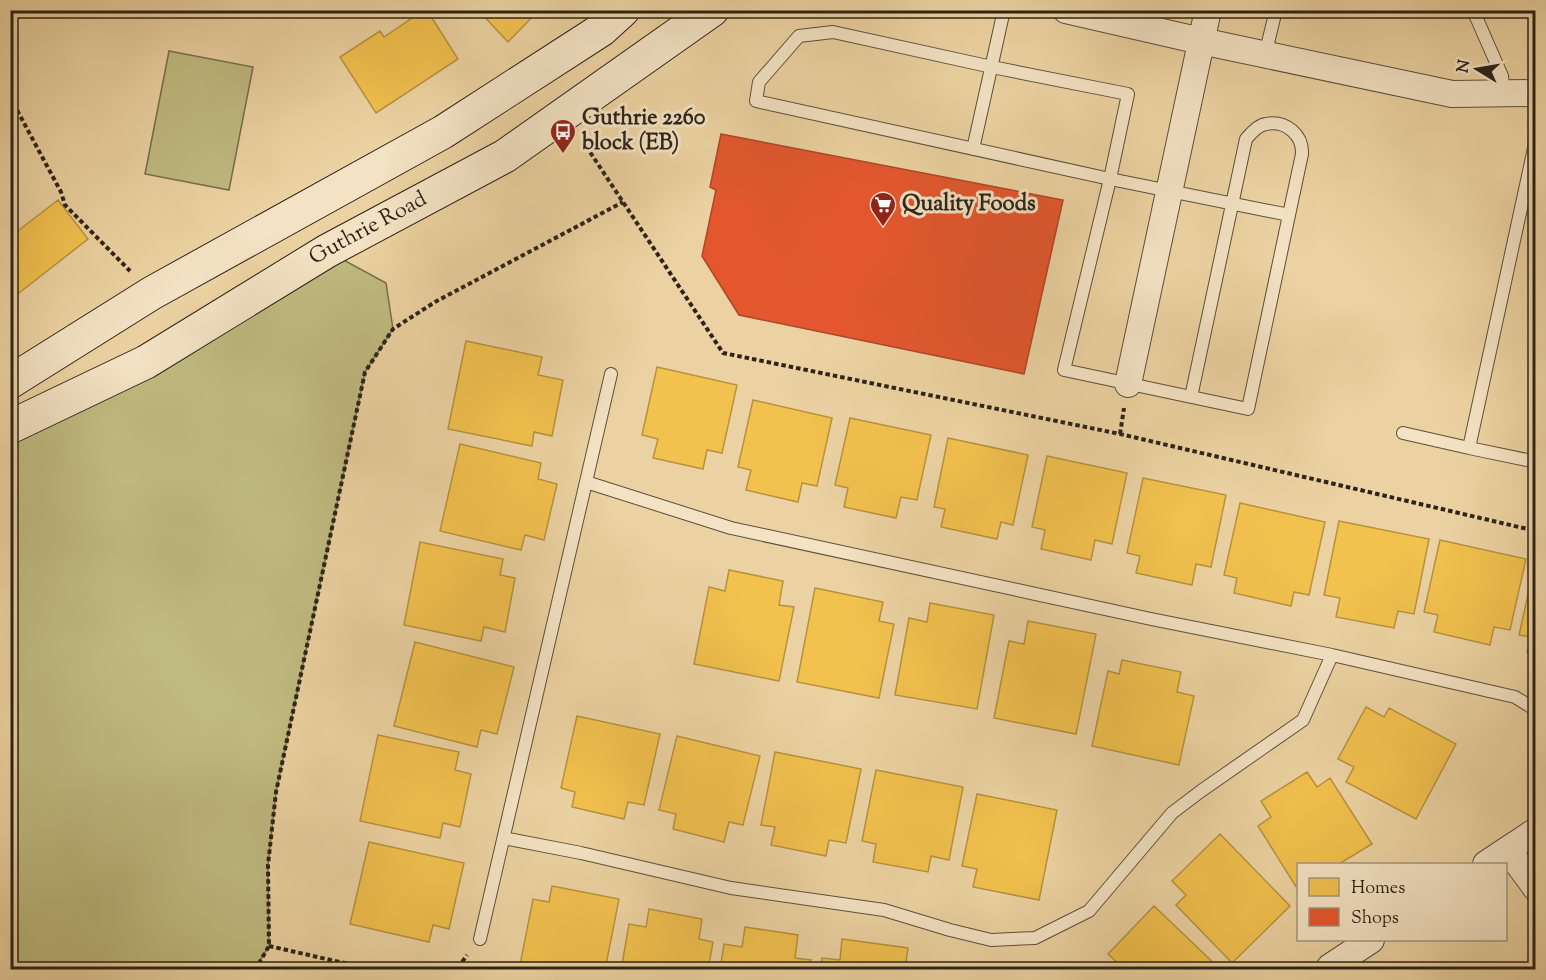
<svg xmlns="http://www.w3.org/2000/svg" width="1546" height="980" viewBox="0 0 1546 980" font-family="'Sorts Mill Goudy',serif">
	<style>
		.green { fill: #bfba80; stroke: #766e4c; stroke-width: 1.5 }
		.homes { fill: #f2c14e; stroke: #b7923e; stroke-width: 1.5 }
		.shops { fill: #e4572e; stroke: #ad4727; stroke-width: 1.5 }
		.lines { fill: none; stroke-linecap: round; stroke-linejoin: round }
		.service-casing { stroke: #5c4f3a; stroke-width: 14 }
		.minor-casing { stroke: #5c4f3a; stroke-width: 28 }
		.secondary-casing { stroke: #2c2318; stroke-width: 35 }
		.path { stroke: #2c2318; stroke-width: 4; stroke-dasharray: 4.5 3; stroke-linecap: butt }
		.service { stroke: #f3e2c3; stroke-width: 12 }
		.minor { stroke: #f3e2c3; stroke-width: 26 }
		.secondary { stroke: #f3e2c3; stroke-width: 33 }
		.labels { text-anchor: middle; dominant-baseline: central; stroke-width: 6; stroke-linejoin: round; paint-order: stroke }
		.poi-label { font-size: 22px; font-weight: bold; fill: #2c2318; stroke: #f3e2c3; text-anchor: start }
		.street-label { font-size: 22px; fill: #2c2318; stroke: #f3e2c3 }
	</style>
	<rect width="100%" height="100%" fill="#ecd2a2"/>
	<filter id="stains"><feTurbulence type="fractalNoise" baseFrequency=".00333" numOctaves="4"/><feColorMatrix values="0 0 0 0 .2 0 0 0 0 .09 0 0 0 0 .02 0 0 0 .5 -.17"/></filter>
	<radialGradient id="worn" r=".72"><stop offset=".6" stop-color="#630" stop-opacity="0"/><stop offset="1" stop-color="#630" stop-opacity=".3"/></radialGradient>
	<path class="green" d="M 169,51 L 253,67 L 229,190 L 145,174 Z
		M 327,251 L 386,283 L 393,329 L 365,372 L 276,792 L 268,865 L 269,946 L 255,969 L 11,969 L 10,427 Z"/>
	<path class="homes" d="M 424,10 L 427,10 L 458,59 L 376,113 L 340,57 L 380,31 L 384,37 Z
		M 478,10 L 539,10 L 508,42 Z
		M 58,200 L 88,239 L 10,300 L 10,237 Z
		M 466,341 L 542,357 L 538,375 L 563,380 L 552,436 L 534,432 L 532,446 L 448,429 Z
		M 657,367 L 737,385 L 722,453 L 707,450 L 703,469 L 653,458 L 658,439 L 642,435 Z
		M 753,400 L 832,418 L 817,486 L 802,483 L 798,502 L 746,490 L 751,470 L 738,467 Z
		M 850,418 L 931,435 L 917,500 L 901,497 L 896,518 L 844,507 L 848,488 L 835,485 Z
		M 948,438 L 1028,455 L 1013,525 L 1001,522 L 997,539 L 941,527 L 945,509 L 934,507 Z
		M 460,444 L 541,463 L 538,479 L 557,484 L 544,540 L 525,535 L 521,550 L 440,531 Z
		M 1047,456 L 1127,473 L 1112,544 L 1095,540 L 1091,560 L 1041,549 L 1045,530 L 1032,527 Z
		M 1143,478 L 1226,495 L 1211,567 L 1196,564 L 1192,585 L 1136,573 L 1140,556 L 1127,553 Z
		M 1240,503 L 1325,522 L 1309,595 L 1294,592 L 1291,606 L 1234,593 L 1237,578 L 1224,575 Z
		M 1339,521 L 1429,539 L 1414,614 L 1398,611 L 1394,628 L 1336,617 L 1340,598 L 1324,595 Z
		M 1440,540 L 1526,559 L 1510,630 L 1494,627 L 1490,645 L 1434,632 L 1438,615 L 1424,612 Z
		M 420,542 L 503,559 L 500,575 L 515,578 L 505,632 L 484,627 L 481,641 L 404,625 Z
		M 1535,563 L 1536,563 L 1536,654 L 1527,652 L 1531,637 L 1519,635 Z
		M 729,570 L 783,581 L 779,605 L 794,607 L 779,681 L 694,664 L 709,587 L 725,591 Z
		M 815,588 L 883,602 L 879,621 L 894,624 L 879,698 L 797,682 Z
		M 930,603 L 994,615 L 977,709 L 895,695 L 909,618 L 927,622 Z
		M 1028,621 L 1096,634 L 1076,734 L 994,718 L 1009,641 L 1024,644 Z
		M 415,642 L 514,667 L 497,734 L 481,730 L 477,747 L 394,726 Z
		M 1122,660 L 1181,672 L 1177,692 L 1194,696 L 1179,765 L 1092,746 L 1108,671 L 1119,674 Z
		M 1366,707 L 1384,717 L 1389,708 L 1456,744 L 1416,819 L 1346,782 L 1354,767 L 1338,759 Z
		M 577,716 L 660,734 L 644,805 L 628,802 L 624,819 L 572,807 L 575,792 L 561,788 Z
		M 378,735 L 459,752 L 455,770 L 471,774 L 460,827 L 443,823 L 440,838 L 360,821 Z
		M 677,736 L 760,756 L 743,825 L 729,822 L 724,842 L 673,829 L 676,814 L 659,810 Z
		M 775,752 L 861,769 L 846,843 L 829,840 L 826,856 L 771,845 L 775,827 L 761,825 Z
		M 876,770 L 963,787 L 949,860 L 931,856 L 928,872 L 873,862 L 876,844 L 862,841 Z
		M 1307,772 L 1317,787 L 1330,778 L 1372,844 L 1339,864 L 1298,864 L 1298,890 L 1258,826 L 1271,817 L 1261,801 Z
		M 977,794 L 1057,810 L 1039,900 L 973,887 L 977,869 L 962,866 Z
		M 1220,834 L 1290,906 L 1232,963 L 1176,905 L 1186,895 L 1172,881 Z
		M 369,842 L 464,863 L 449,929 L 433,925 L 429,942 L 350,924 Z
		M 552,886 L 619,899 L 605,970 L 519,970 L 533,899 L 549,902 Z
		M 1154,906 L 1221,970 L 1121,970 L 1123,968 L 1108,954 Z
		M 649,909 L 702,919 L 699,939 L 713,942 L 708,970 L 621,970 L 629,924 L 646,927 Z
		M 745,927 L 798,935 L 795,958 L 811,960 L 809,970 L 720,970 L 724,944 L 742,947 Z
		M 842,939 L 908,948 L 905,970 L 821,970 L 822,958 L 840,960 Z"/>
	<path class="shops" d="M 721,134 L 1063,200 L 1024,374 L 739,315 L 702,256 L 716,190 L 710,187 Z"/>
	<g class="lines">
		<defs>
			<path id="service" d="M 1473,10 L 1502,76 L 1504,94
				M 1265,55 L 1276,10
				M 1535,94 L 1536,130
				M 973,149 L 1004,10
				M 1110,179 L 1128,94 L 992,67 L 833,32 L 799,36 L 759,82 L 756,101 L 1110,179 L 1289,215 L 1248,409 L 1064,370 L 1110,179
				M 1191,397 L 1246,139 C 1251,133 1258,125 1266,124 C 1286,120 1303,135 1302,154 L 1289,215
				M 1403,433 L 1469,448
				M 1532,461 L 1469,448 L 1536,139
				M 586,482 L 731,528 L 1151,619 L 1332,655 L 1515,697 L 1536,710
				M 504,838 L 581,853 L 731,888 L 884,910 L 950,930 L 991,940 L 1035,938 L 1089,911 L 1172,813 L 1201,791 L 1303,720 L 1332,655
				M 480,939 L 611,374"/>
			<path id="minor" d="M 1066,10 L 1201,41 L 1452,94 L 1536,93
				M 1128,384 L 1208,10
				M 1508,850 L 1536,888
				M 1486,864 L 1536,831
				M 1328,970 L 1330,967 L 1371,940"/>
			<g id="secondary">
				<path d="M 10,382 L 152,293 L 443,132 L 601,30 L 623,10"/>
				<path id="s1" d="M 10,427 L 146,362 L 327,251 L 505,156 L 712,10"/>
			</g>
		</defs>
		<use href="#service" class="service-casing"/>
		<use href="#minor" class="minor-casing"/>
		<use href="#secondary" class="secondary-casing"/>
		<path class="path" d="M 10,97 L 61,192 L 65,205 L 130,271
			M 582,140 L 723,353 L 1120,434 L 1536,531
			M 1120,434 L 1124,408
			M 269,946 L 375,970
			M 255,970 L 269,946 L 268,865 L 276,792 L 365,372 L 393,329 L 435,302 L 623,202
			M 450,970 L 460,965 L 467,955"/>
		<use href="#service" class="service"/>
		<use href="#minor" class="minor"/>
		<use href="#secondary" class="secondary"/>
	</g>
	<defs>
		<symbol id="bus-pin" viewBox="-11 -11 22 30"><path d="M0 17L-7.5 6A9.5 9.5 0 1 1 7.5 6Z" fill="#8f2418" stroke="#f3e2c3"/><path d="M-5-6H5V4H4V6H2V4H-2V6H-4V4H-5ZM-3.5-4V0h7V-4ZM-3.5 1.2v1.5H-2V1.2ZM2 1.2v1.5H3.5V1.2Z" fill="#fff"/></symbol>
		<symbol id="supermarket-pin" viewBox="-11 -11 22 30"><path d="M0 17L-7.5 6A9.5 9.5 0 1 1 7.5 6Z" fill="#8f2418" stroke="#f3e2c3"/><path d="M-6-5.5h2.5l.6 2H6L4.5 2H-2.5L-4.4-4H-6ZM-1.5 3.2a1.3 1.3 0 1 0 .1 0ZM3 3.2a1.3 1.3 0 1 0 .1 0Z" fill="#fff"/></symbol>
	</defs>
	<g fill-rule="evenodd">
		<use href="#bus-pin" x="548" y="117" width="30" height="40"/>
		<use href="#supermarket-pin" x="868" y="190" width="30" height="40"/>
	</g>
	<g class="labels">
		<g class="poi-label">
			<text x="582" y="119">Guthrie 2260<tspan x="582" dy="25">block (EB)</tspan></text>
			<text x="902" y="205">Quality Foods</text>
		</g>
		<g class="street-label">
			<text stroke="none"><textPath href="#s1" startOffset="410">Guthrie Road</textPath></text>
		</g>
	</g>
	<rect width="1546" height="980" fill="none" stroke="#ecd2a2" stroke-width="36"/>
	<rect x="12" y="12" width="1522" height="956" fill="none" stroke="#2c2318" stroke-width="3"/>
	<rect x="18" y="18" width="1510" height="944" fill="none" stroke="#2c2318" stroke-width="1.5"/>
	<rect x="1297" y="863" width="210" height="78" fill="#f3e2c3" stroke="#a3967f" stroke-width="1.5"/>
	<rect x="1309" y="878" width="30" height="18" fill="#f2c14e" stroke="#a3967f" stroke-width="1.5"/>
	<text x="1351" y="893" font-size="18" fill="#2c2318">Homes</text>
	<rect x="1309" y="908" width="30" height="18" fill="#e4572e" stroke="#a3967f" stroke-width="1.5"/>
	<text x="1351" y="923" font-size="18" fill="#2c2318">Shops</text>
	<g transform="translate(1477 69) rotate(281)" stroke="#f3e2c3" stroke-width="4.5" paint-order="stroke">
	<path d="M0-4.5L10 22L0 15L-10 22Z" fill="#2c2318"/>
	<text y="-9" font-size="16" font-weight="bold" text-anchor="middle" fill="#2c2318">N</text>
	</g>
	<rect width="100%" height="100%" filter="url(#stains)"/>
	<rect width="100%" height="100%" fill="url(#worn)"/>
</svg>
